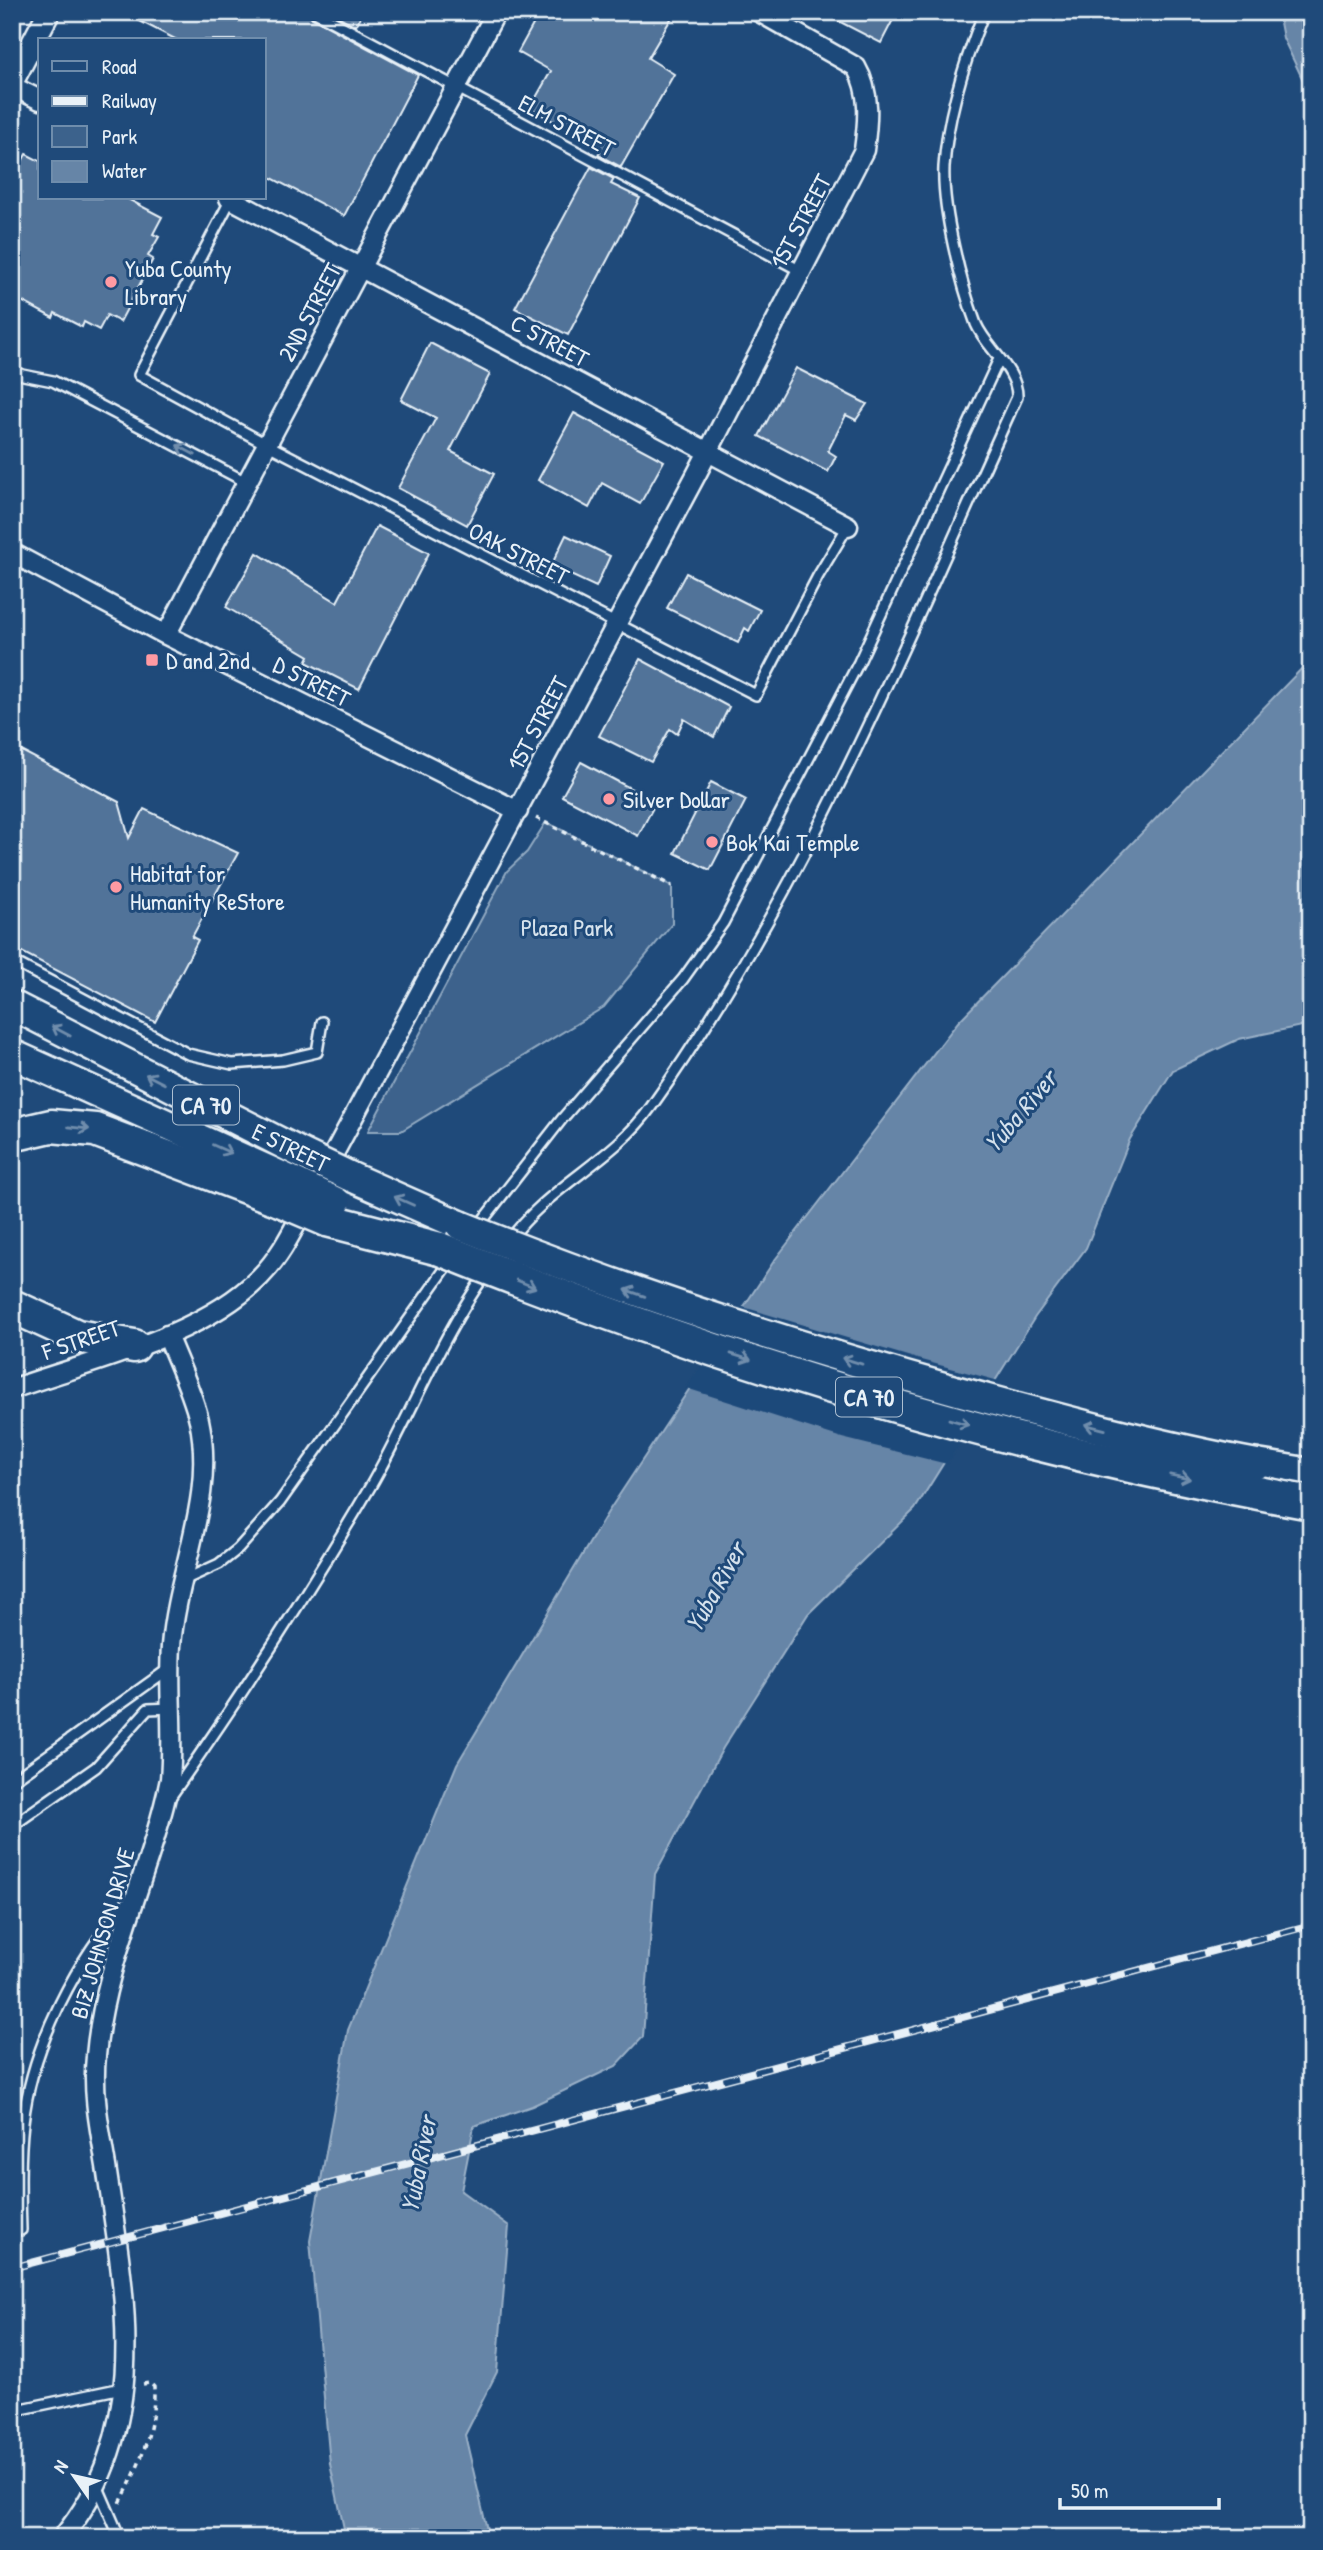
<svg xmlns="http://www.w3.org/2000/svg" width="1323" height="2550" viewBox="0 0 1323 2550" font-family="'Patrick Hand',sans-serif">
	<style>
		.green { fill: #3c628c; stroke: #92aac2; stroke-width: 2 }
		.water { fill: #6685a7; stroke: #9ab0c7; stroke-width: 2 }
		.pier { fill: #1f4a7a }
		.building { fill: #517399; stroke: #e8f1f8; stroke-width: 2 }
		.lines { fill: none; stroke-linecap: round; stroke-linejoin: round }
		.service-casing { stroke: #e8f1f8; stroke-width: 14 }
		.minor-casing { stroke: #e8f1f8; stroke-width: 23 }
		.tertiary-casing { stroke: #e8f1f8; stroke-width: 26 }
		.trunk-casing { stroke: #e8f1f8; stroke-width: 33 }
		.motorway-casing { stroke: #e8f1f8; stroke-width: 37 }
		.path { stroke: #e8f1f8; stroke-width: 3.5; stroke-dasharray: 5 5; stroke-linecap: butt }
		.service { stroke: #1f4a7a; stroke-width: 9 }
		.minor { stroke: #1f4a7a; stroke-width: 18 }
		.tertiary { stroke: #1f4a7a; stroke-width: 21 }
		.trunk { stroke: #1f4a7a; stroke-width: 28 }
		.motorway { stroke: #1f4a7a; stroke-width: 32 }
		.rail-casing { stroke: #e8f1f8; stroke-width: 8 }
		.rail { stroke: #1f4a7a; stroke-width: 5; stroke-dasharray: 16; stroke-linecap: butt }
		.trunk-bridge-casing { stroke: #e8f1f8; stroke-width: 33; stroke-linecap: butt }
		.motorway-bridge-casing { stroke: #e8f1f8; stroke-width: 37; stroke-linecap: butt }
		.trunk-bridge { stroke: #1f4a7a; stroke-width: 28 }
		.motorway-bridge { stroke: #1f4a7a; stroke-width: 32 }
		.oneway { stroke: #6f8dac }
		.poi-dot { fill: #ff9aa2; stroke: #1f4a7a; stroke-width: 2.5 }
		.labels { text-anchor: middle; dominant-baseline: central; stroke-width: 6; stroke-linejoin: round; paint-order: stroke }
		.shield { fill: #1f4a7a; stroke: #acbfd2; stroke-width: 2 }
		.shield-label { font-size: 23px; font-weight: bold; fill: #e8f1f8 }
		.street-label { font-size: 24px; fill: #e8f1f8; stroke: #1f4a7a }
		.poi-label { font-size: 24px; fill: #e8f1f8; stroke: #1f4a7a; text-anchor: start }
		.park-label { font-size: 24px; fill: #d7e3ed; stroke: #1f4a7a }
		.water-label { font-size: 26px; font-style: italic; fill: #d4e1ec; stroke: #1f4a7a }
	</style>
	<rect width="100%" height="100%" fill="#1f4a7a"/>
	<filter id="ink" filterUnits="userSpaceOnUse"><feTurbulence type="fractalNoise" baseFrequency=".0143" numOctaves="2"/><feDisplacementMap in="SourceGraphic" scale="14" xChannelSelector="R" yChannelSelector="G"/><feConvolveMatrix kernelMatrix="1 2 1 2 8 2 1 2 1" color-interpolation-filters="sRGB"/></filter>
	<g filter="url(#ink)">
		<path class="green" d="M 546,822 L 672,886 L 672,924 L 604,1007 L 401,1131 L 368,1131 L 507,871 L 527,852 Z"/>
		<path class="water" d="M 1278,12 L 1311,12 L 1311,97 L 1283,38 Z
			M 1311,659 L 1311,1024 L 1239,1039 L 1173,1070 L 1130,1139 L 1086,1248 L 1035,1317 L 915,1509 L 808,1614 L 723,1748 L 655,1874 L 643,2037 L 616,2066 L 532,2106 L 474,2126 L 461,2191 L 509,2226 L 497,2372 L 465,2435 L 489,2538 L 346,2538 L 330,2464 L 310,2241 L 348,2030 L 457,1764 L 608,1512 L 774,1261 L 958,1022 Z"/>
		<path class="pier" d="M 740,1306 L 921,1360 L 999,1381 L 947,1464 L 842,1438 L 686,1388 Z"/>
		<path class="building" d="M 122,12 L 308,12 L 312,18 L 418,75 L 344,216 L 264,174 L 264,40 L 177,40 Z
			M 330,12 L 363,12 L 356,26 Z
			M 540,12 L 675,12 L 648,58 L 674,74 L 621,167 L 598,155 L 601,148 L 530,108 L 551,71 L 518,52 Z
			M 821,12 L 897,12 L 881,43 Z
			M 26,154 L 40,161 L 40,198 L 126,198 L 162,217 L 153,234 L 159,237 L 148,256 L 153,259 L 120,322 L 107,315 L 99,330 L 84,322 L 82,327 L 55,313 L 53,318 L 12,296 L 12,180 Z
			M 591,167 L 614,179 L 611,184 L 640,198 L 568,335 L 515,308 Z
			M 430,343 L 490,374 L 450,451 L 494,474 L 467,525 L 398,488 L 436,418 L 401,400 Z
			M 796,368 L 867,404 L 856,420 L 846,415 L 828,451 L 836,456 L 828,472 L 759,436 Z
			M 574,413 L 664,461 L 640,504 L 602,483 L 589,508 L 538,480 Z
			M 377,526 L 429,553 L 359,689 L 306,662 L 309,656 L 226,607 L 257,553 L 337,602 Z
			M 566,535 L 610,556 L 596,587 L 551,566 Z
			M 686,573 L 760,610 L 749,631 L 745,628 L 738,643 L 667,608 Z
			M 640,659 L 729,707 L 714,737 L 684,719 L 677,734 L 670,729 L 651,762 L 599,736 Z
			M 12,746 L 119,802 L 129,838 L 144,809 L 238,853 L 192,937 L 198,940 L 155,1022 L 12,947 Z
			M 581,762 L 656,802 L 638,836 L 562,796 Z
			M 711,782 L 746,800 L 710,870 L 675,853 Z"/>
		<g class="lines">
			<defs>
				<path id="service" d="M 315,12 L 801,271
					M 231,199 L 139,375 L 266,444 L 756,695 L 818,576 L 848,526
					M 12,370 L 23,375 L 53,381 L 246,482
					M 12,961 L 188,1054 L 232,1064 L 283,1060 L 317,1052 L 322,1022
					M 476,1229 L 562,1119 L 683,979 L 723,923 L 859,662 L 999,359
					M 509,1241 C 548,1186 613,1161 651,1107 C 806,890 907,637 1017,397 C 1018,370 986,348 976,324 C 961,284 942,209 944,167 C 947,115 965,60 984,12
					M 184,1580 L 219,1564 L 238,1549 L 280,1502 L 452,1259
					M 12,1781 L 170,1668
					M 171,1796 C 241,1696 308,1593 370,1487 C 411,1416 439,1339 487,1272
					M 12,1826 L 96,1767 L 148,1709 L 172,1708
					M 21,2230 C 20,2195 19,2158 23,2123 C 32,2044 77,1958 130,1899
					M 12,2411 L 122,2388
					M 97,2485 L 120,2538"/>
				<path id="minor" d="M 12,86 L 40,100
					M 229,198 L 848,526
					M 12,553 L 166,635 L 518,811
					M 166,635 L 496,12
					M 323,1174 L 696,475 L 864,150 C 868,121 871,93 856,67 L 759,12
					M 12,1389 C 91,1361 201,1337 260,1277 C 281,1256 293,1230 307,1204
					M 62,2538 C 153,2427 125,2297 106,2166 C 100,2130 92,2093 96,2056 C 104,1961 151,1872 170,1779 C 174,1734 168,1690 171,1646 C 177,1570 216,1498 199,1420 C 192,1391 178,1363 167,1335"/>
				<path id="tertiary" d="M 12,82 L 49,12"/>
				<path id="trunk" d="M 12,1005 L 303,1154
					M 12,1054 L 290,1180
					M 349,1176 L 460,1225
					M 1257,1464 L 1311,1473"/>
				<path id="motorway" d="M 12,1135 L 51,1126 L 95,1130 L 280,1200
					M 327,1220 L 440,1249
					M 12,1306 L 77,1336 L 134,1346"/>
			</defs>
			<use href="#service" class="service-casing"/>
			<use href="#minor" class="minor-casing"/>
			<use href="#tertiary" class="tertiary-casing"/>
			<use href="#trunk" class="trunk-casing"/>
			<use href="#motorway" class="motorway-casing"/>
			<path class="path" d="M 536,818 L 672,886
				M 120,2503 C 140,2465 155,2430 154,2387 L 150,2383 L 143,2384"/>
			<use href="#service" class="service"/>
			<use href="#minor" class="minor"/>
			<use href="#tertiary" class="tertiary"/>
			<use href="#trunk" class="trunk"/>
			<use href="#motorway" class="motorway"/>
			<defs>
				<path id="rail" d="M 12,2268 L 1311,1925"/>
			</defs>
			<use href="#rail" class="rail-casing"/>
			<use href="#rail" class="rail"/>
			<defs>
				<path id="trunk-bridge" d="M 303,1154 L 349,1176
					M 290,1180 L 336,1202
					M 460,1225 C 623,1291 789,1344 958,1391 C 1057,1418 1156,1445 1257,1464"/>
				<path id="motorway-bridge" d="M 280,1200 L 327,1220
					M 440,1249 C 720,1362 1013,1449 1311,1503"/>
			</defs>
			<use href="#trunk-bridge" class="trunk-bridge-casing"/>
			<use href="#motorway-bridge" class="motorway-bridge-casing"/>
			<use href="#trunk-bridge" class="trunk-bridge"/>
			<use href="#motorway-bridge" class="motorway-bridge"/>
		</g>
		<defs><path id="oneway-shaft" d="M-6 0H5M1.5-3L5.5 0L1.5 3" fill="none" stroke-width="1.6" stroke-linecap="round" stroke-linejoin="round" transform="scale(1.75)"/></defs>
		<g class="oneway">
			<use href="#oneway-shaft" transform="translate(186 450) rotate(-152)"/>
			<use href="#oneway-shaft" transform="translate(61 1031) rotate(-152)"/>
			<use href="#oneway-shaft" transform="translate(155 1079) rotate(-153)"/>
			<use href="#oneway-shaft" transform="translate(79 1128) rotate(6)"/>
			<use href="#oneway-shaft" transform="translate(222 1149) rotate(24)"/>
			<use href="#oneway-shaft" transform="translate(404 1201) rotate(-156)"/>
			<use href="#oneway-shaft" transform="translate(526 1284) rotate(22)"/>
			<use href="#oneway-shaft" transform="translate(635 1293) rotate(-161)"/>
			<use href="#oneway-shaft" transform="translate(741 1357) rotate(17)"/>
			<use href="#oneway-shaft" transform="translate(852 1361) rotate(-163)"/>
			<use href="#oneway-shaft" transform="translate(959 1422) rotate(16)"/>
			<use href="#oneway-shaft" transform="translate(1095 1427) rotate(-166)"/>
			<use href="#oneway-shaft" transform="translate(1180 1477) rotate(12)"/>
		</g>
	</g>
	<g class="poi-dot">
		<circle cx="111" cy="282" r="7"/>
		<rect x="145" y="653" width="14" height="14" rx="3.5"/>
		<circle cx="609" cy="799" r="7"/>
		<circle cx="712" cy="842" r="7"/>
		<circle cx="116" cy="887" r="7"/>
	</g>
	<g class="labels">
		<g class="shield">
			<rect x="173" y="1085.5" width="66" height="39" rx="5"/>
			<rect x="836" y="1377.5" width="66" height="39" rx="5"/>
		</g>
		<g class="shield-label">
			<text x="206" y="1105">CA 70</text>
			<text x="869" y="1397">CA 70</text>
		</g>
		<g class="street-label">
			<text transform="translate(567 125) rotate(28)">ELM STREET</text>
			<text transform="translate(800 221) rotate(-62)">1ST STREET</text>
			<text transform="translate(309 312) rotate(-62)">2ND STREET</text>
			<text transform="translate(550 340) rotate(28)">C STREET</text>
			<text transform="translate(519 553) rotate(27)">OAK STREET</text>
			<text transform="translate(312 681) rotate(27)">D STREET</text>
			<text transform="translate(537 723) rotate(-62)">1ST STREET</text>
			<text transform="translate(291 1147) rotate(26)">E STREET</text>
			<text transform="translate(81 1339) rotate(-19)">F STREET</text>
			<text transform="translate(102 1933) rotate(-74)">BIZ JOHNSON DRIVE</text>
		</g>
		<g class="poi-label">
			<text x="125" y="268">Yuba County<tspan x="125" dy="28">Library</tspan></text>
			<text x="166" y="660">D and 2nd</text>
			<text x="623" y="799">Silver Dollar</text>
			<text x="726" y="842">Bok Kai Temple</text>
			<text x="130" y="873">Habitat for<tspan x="130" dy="28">Humanity ReStore</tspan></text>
		</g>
		<g class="park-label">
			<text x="567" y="927">Plaza Park</text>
		</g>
		<g class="water-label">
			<text transform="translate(1020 1111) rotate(-50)">Yuba River</text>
			<text transform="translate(715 1587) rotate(-61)">Yuba River</text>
			<text transform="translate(418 2164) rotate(-79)">Yuba River</text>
		</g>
	</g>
	<rect width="1323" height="2550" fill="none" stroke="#1f4a7a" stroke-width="42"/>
	<rect x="21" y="21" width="1281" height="2508" fill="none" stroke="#e8f1f8" stroke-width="2.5" filter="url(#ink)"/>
	<rect x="38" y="38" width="228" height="161" fill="#1f4a7a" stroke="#6f8dac" stroke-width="2"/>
	<rect x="52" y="61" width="35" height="10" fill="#1f4a7a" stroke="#6f8dac" stroke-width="2"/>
	<text x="102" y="74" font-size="21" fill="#e8f1f8">Road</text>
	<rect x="52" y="96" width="35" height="10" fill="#e8f1f8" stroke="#6f8dac" stroke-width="2"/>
	<text x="102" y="108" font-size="21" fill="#e8f1f8">Railway</text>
	<rect x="52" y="126" width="35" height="21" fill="#3c628c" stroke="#6f8dac" stroke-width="2"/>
	<text x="102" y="144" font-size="21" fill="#e8f1f8">Park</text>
	<rect x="52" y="161" width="35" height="21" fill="#6685a7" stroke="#6f8dac" stroke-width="2"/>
	<text x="102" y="178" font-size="21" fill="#e8f1f8">Water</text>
	<g transform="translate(74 2476) rotate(304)" stroke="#1f4a7a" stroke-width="5" paint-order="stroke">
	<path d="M0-5L12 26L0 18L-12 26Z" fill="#e8f1f8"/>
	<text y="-10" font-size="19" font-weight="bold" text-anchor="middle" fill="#e8f1f8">N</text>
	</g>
	<path d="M1060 2498v10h159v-10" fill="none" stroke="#e8f1f8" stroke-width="3.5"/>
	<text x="1071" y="2498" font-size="21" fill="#e8f1f8" stroke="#1f4a7a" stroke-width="5" paint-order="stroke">50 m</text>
</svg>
